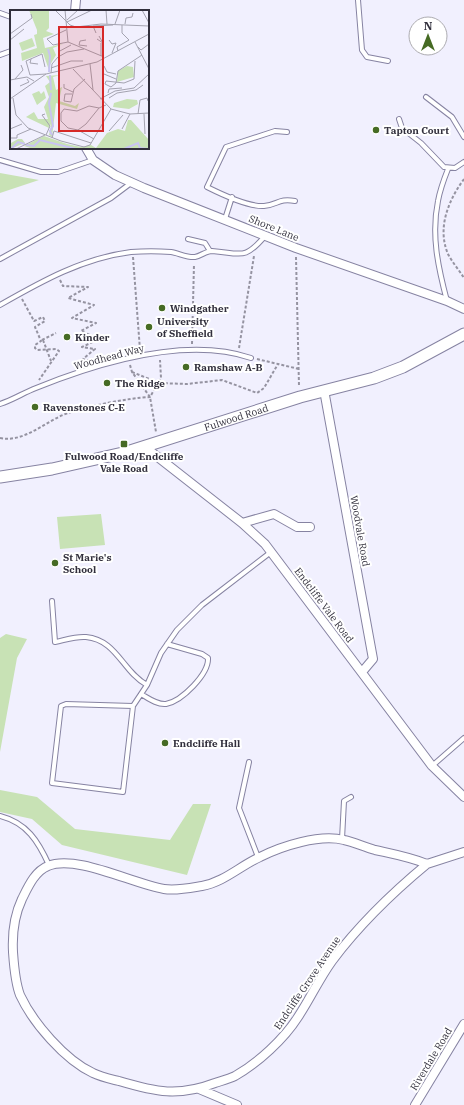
<svg xmlns="http://www.w3.org/2000/svg" width="464" height="1105" viewBox="0 0 464 1105" font-family="'IBM Plex Serif',serif">
	<style>
		.green { fill: #c8e2b5 }
		.lines { fill: none; stroke-linecap: round; stroke-linejoin: round }
		.lane-casing { stroke: #8683a2; stroke-width: 6 }
		.street-casing { stroke: #8683a2; stroke-width: 10 }
		.secondary-casing { stroke: #8683a2; stroke-width: 13 }
		.path { stroke: #9593a1; stroke-width: 2; stroke-dasharray: 3 2; stroke-linecap: butt }
		.lane { stroke: #fff; stroke-width: 4 }
		.street { stroke: #fff; stroke-width: 8 }
		.secondary { stroke: #fff; stroke-width: 11 }
		.poi-dot { fill: #466b24; stroke: #fff; stroke-width: 1.5 }
		.labels { text-anchor: middle; dominant-baseline: central; stroke-width: 4; stroke-linejoin: round; paint-order: stroke }
		.poi-label { font-size: 10px; font-weight: bold; fill: #312f3c; stroke: #fff; text-anchor: start }
		.street-label { font-size: 10px; fill: #312f3c; stroke: #fff }
		.inset-river { fill: none; stroke: #c8c3f2; stroke-width: 2 }
		.inset-road { fill: none; stroke: #a4a3b0; stroke-width: 1 }
		.view { fill: #d62828; fill-opacity: 0.15; stroke: #d62828; stroke-width: 2 }
		.inset-edge { fill: none; stroke: #312f3c; stroke-width: 2 }
	</style>
	<rect width="100%" height="100%" fill="#f1f0fe"/>
	<path class="green" d="M 0,173 L 39,180 L 0,193 Z
		M 101,514 L 105,545 L 60,549 L 57,517 Z
		M 6,634 L 27,639 L 17,658 L 0,752 L 0,638 Z
		M 0,790 L 37,797 L 75,829 L 170,840 L 193,804 L 211,804 L 187,875 L 62,845 L 32,819 L 0,812 Z"/>
	<g class="lines">
		<defs>
			<path id="lane" d="M 358,0 L 362,50 L 367,57 L 388,61
				M 0,13 L 11,17
				M 0,55 L 11,51
				M 426,97 L 452,117 L 464,137
				M 399,119 L 402,128 L 421,143 L 444,167 L 455,168 L 464,162
				M 287,132 L 275,131 L 226,147 L 207,187 C 221,194 248,207 264,206 C 278,205 278,198 295,201
				M 0,160 L 41,172 L 58,172 L 93,160
				M 225,219 L 232,197
				M 188,239 L 205,243 L 210,251
				M 0,259 L 111,198 L 131,183
				M 447,301 C 438,267 431,235 438,201 C 440,190 444,179 448,169
				M 0,305 C 42,281 83,258 131,252 C 144,251 158,251 171,252 C 178,253 188,258 195,257 C 201,256 206,251 212,251 C 241,253 244,261 265,236
				M 0,404 C 13,400 23,393 36,388 C 98,363 186,336 251,358
				M 52,601 L 55,642 C 65,640 76,636 86,637 C 117,640 122,671 147,685
				M 141,694 C 148,698 157,705 166,704 C 182,701 209,674 208,658 L 202,654 L 167,644
				M 133,706 L 66,704 L 61,706 L 52,783 L 123,792 L 133,706 L 147,685 L 161,653 L 177,630 L 202,605 L 271,552
				M 249,762 L 239,808 L 258,857
				M 432,766 L 464,738
				M 0,816 C 27,823 38,841 49,865
				M 342,839 L 344,801 L 351,797"/>
			<path id="street" d="M 75,11 L 76,0
				M 86,148 L 93,160 L 115,175 L 144,188 L 296,248 L 447,301 L 464,309
				M 324,390 L 373,659 L 362,672
				M 145,447 L 242,523 L 265,544 L 432,766 L 464,797
				M 242,523 L 274,514 L 297,527 L 310,527
				M 427,864 C 392,893 359,925 332,961 C 319,979 310,999 298,1017 C 284,1039 258,1063 235,1076 C 229,1079 221,1081 215,1083 C 178,1097 156,1092 119,1081 C 111,1079 101,1077 93,1073 C 65,1060 33,1023 20,995 C 15,982 14,966 13,952 C 12,933 14,916 22,899 C 28,887 35,871 48,866 C 76,854 133,884 164,889 C 176,891 190,888 202,886 C 224,882 240,866 260,857 C 282,846 319,834 344,840 C 354,842 364,847 375,850 C 393,854 410,857 427,864 L 464,852
				M 199,1089 L 237,1105
				M 415,1105 L 464,1024"/>
			<g id="secondary">
				<path id="s1" d="M 0,477 L 52,469 L 127,452 L 300,397 L 374,378 L 403,367 L 464,334"/>
			</g>
		</defs>
		<use href="#lane" class="lane-casing"/>
		<use href="#street" class="street-casing"/>
		<use href="#secondary" class="secondary-casing"/>
		<path class="path" d="M 464,179 C 448,201 437,228 448,254 C 452,262 459,270 464,278
			M 133,257 L 140,350
			M 296,257 L 299,386
			M 60,280 L 63,286 L 88,287 L 68,298 L 94,305 L 72,318 L 96,323 L 81,331 L 99,339 L 82,347 L 95,349 L 83,359 L 90,361
			M 22,299 L 34,321 L 43,317 L 45,321 L 35,327 L 41,341 L 35,345 L 35,348 L 37,350 L 56,349 L 59,351 L 39,380
			M 42,340 L 56,333
			M 43,340 L 51,361
			M 192,344 L 194,264
			M 239,348 L 254,256
			M 257,359 L 299,369
			M 130,365 L 132,372 L 150,397 L 156,432
			M 132,372 L 159,383 L 187,384 L 222,380 L 257,393 L 264,388 L 278,364
			M 0,438 C 25,443 45,421 68,413 C 90,406 127,398 150,397 L 161,378 L 160,360"/>
		<use href="#lane" class="lane"/>
		<use href="#street" class="street"/>
		<use href="#secondary" class="secondary"/>
	</g>
	<g class="poi-dot">
		<circle cx="376" cy="130" r="4"/>
		<circle cx="162" cy="308" r="4"/>
		<circle cx="149" cy="327" r="4"/>
		<circle cx="67" cy="337" r="4"/>
		<circle cx="186" cy="367" r="4"/>
		<circle cx="107" cy="383" r="4"/>
		<circle cx="35" cy="407" r="4"/>
		<rect x="120" y="440" width="8" height="8" rx="2"/>
		<circle cx="55" cy="563" r="4"/>
		<circle cx="165" cy="743" r="4"/>
	</g>
	<g class="labels">
		<g class="poi-label">
			<text x="384" y="130">Tapton Court</text>
			<text x="170" y="308">Windgather</text>
			<text x="157" y="321">University<tspan x="157" dy="12">of Sheffield</tspan></text>
			<text x="75" y="337">Kinder</text>
			<text x="194" y="367">Ramshaw A-B</text>
			<text x="115" y="383">The Ridge</text>
			<text x="43" y="407">Ravenstones C-E</text>
			<text x="124" y="456" text-anchor="middle">Fulwood Road/Endcliffe<tspan x="124" dy="12">Vale Road</tspan></text>
			<text x="63" y="557">St Marie's<tspan x="63" dy="12">School</tspan></text>
			<text x="173" y="743">Endcliffe Hall</text>
		</g>
		<g class="street-label">
			<text transform="translate(274 228) rotate(22)">Shore Lane</text>
			<text transform="translate(109 357) rotate(-15)">Woodhead Way</text>
			<text stroke="none"><textPath href="#s1" startOffset="244">Fulwood Road</textPath></text>
			<text transform="translate(360 531) rotate(80)">Woodvale Road</text>
			<text transform="translate(324 605) rotate(53)">Endcliffe Vale Road</text>
			<text transform="translate(307 983) rotate(-56)">Endcliffe Grove Avenue</text>
			<text transform="translate(431 1059) rotate(-59)">Riverdale Road</text>
		</g>
	</g>
	<g transform="translate(10 10)">
		<rect width="139" height="139" fill="#f1f0fe"/>
		<path d="M 19,0 L 39,0 L 39,18 L 36,21 L 44,24 L 33,28 L 35,38 L 53,34 L 43,38 L 46,45 L 40,55 L 40,63 L 33,43 L 12,51 L 11,43 L 27,38 L 24,25 L 27,24 L 27,20 ZM 22,28 L 25,36 L 12,41 L 9,33 ZM 117,56 L 123,57 L 124,67 L 107,72 L 108,61 ZM 50,65 L 43,67 L 46,80 L 52,77 L 49,91 L 65,96 L 69,93 L 67,99 L 46,93 L 42,127 L 39,125 L 41,116 L 40,114 L 39,118 L 16,107 L 24,102 L 28,109 L 38,109 L 34,97 L 39,87 L 35,76 L 40,72 L 36,66 ZM 29,81 L 31,84 L 34,81 L 36,88 L 27,95 L 22,84 ZM 117,89 L 127,90 L 128,94 L 119,99 L 103,97 L 104,93 ZM 118,110 L 121,110 L 139,130 L 139,139 L 23,139 L 14,136 L 34,126 L 57,134 L 71,137 L 81,135 L 86,138 L 97,123 L 108,119 L 115,121 ZM 8,129 L 12,129 L 15,133 L 0,139 L 1,133 Z" fill="#c8e2b5"/>
		<path class="inset-river" d="M 38,39 L 40,46 L 39,62M 40,65 L 41,80M 41,83 L 39,93 L 43,116 L 40,121 L 42,125M 16,135 L 24,136 L 30,130 L 66,139M 1,139 L 8,132 L 15,134M 114,139 L 128,133 L 130,138 L 138,139"/>
		<path class="inset-road" d="M 45,0 L 60,15 L 66,17 L 91,14 L 139,16M 55,0 L 58,32 L 94,47M 96,0 L 97,14M 132,0 L 139,13M 57,10 L 68,0M 57,12 L 82,0M 105,14 L 110,0M 115,14 L 116,8 L 122,7 L 123,3M 56,20 L 37,29 L 43,35 L 58,32M 86,23 L 83,16 L 103,15M 0,24 L 22,8 L 21,4M 87,29 L 93,33 L 89,26M 0,30 L 14,19M 76,30 L 70,31 L 69,35 L 77,36M 99,30 L 102,34 L 106,33 L 102,43M 125,32 L 139,59M 128,37 L 131,40 L 139,34M 108,41 L 107,37 L 119,30 L 112,23 L 112,15M 48,42 L 61,35M 91,46 L 91,33M 21,49 L 20,53 L 28,54M 80,54 L 83,80M 94,56 L 97,62 L 106,64M 35,57 L 32,44 L 16,51 L 20,65 L 36,64M 41,58 L 61,51 L 73,51M 63,59 L 101,99 L 120,104 L 139,103M 41,63 L 42,54 L 48,47 L 57,42 L 74,39M 94,64 L 106,69M 5,69 L 13,60 L 11,55M 0,70 L 17,67 L 24,71M 106,73 L 101,77 L 95,74 L 96,71 L 114,73 L 124,69 L 125,51M 106,73 L 108,61 L 132,45M 54,74 L 54,78 L 63,82M 10,76 L 19,72 L 17,69M 98,83 L 99,79 L 112,78M 62,84 L 55,84 L 54,91 L 61,92 L 64,79 L 75,69M 3,88 L 6,105 L 18,118 L 51,131 L 74,137 L 80,135 L 101,99M 99,88 L 107,83 L 126,80 L 133,75M 0,89 L 36,64 L 87,52 L 139,24M 90,89 L 105,81 L 124,78 L 139,64M 89,98 L 76,114 L 68,120 L 58,118 L 51,111 L 51,103 L 54,99 L 67,101 L 79,96 L 89,98 L 96,95M 35,104 L 32,105 L 40,116 L 36,125M 128,104 L 130,90 L 137,88 L 138,91M 134,104 L 135,124M 0,119 L 12,114M 112,119 L 120,104M 68,120 L 84,129M 99,121 L 113,105M 0,128 L 7,128 L 7,125 L 21,119M 42,128 L 44,121 L 81,133M 6,139 L 35,125"/>
		<path class="view" d="M 49,17 L 93,17 L 93,121 L 49,121 Z"/>
		<rect width="139" height="139" class="inset-edge"/>
	</g>
	<g transform="translate(428 36)"><circle r="19" fill="#ffffff" stroke="#adacb1"/>
	<path d="M0-3L7 15L0 10L-7 15Z" fill="#466b24"/>
	<text y="-6" font-size="11" font-weight="bold" text-anchor="middle" fill="#312f3c">N</text>
	</g>
</svg>
